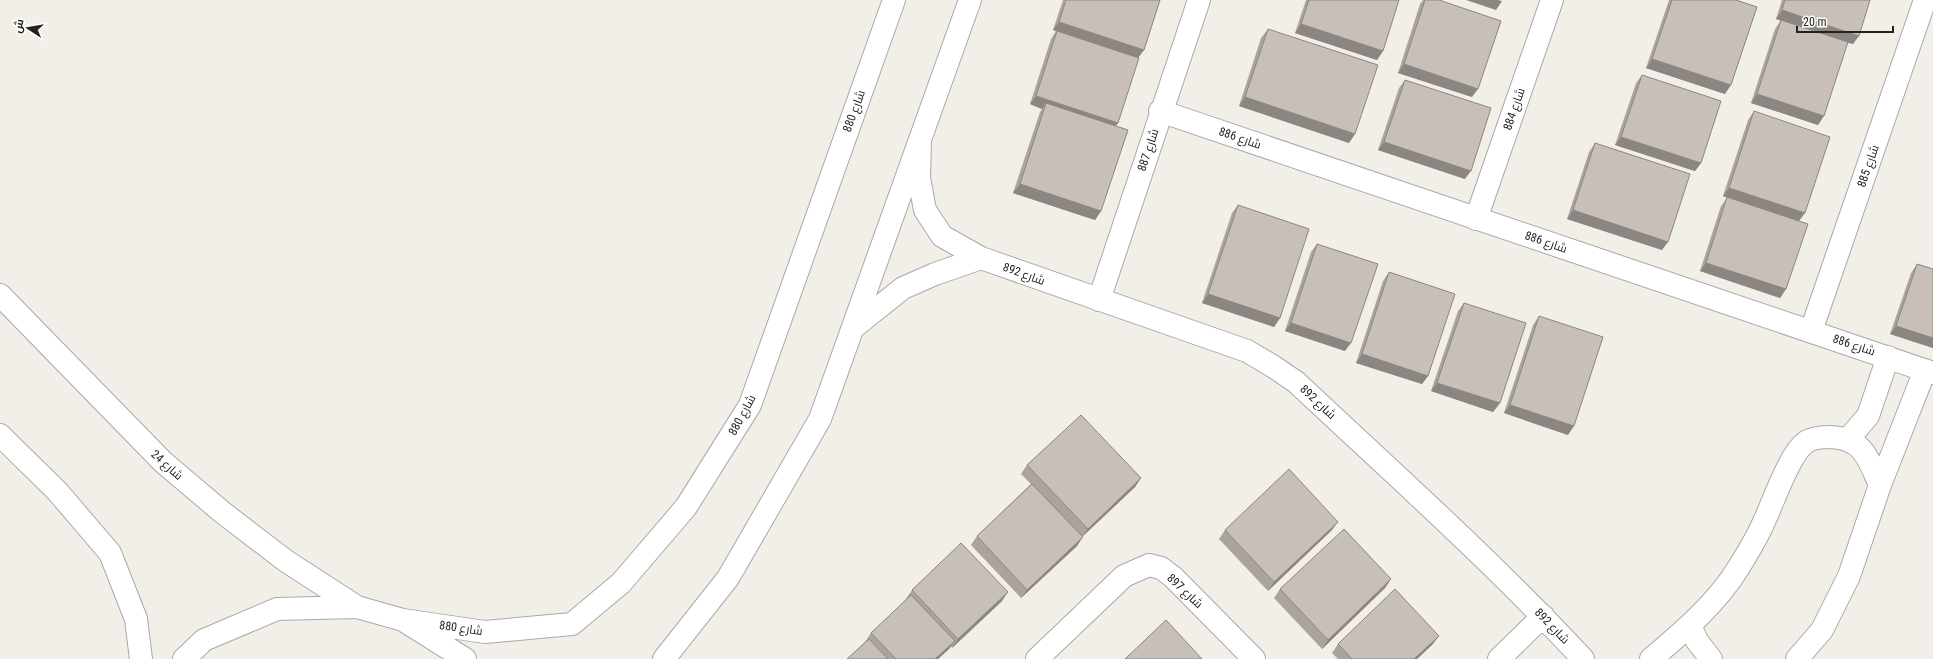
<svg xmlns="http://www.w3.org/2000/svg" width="1933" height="659" viewBox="0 0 1933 659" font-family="'Roboto Condensed',Cairo,sans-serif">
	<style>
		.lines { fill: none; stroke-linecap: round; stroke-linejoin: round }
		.minor-casing { stroke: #a9a9a9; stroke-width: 24 }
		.minor { stroke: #fff; stroke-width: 22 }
		.wall { fill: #aba49e }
		.shaded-wall { fill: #8b8681 }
		.building { fill: #c7bfb8; stroke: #8b8681 }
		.labels { text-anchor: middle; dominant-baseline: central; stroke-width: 3.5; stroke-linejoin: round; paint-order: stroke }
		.street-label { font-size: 12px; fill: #222; stroke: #fff }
	</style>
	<rect width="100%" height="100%" fill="#f2efe9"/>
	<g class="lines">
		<defs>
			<path id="minor" d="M 1160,111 L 1933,373
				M 920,140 L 919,178 L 925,210 L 942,236 L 981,258 L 1247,351 L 1274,367 L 1296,382 C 1393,473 1493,562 1583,659
				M 1476,219 L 1552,0
				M 0,295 L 163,462 L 222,512 L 286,561 L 357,607
				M 1099,300 L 1199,0
				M 853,328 L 903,288 L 935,274 L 981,258
				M 1811,331 L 1925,0
				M 0,435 L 57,491 L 110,553 L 136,619 L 141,659
				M 1848,439 L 1868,416 L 1888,357
				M 403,620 L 485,632 L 572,624 L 621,583 L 686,507 L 750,405 L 894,0
				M 1690,625 L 1697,641 L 1711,659
				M 184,659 L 204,640 L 277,609 L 357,607 L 403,620 L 465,659
				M 664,659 L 728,578 L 820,419 L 970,0
				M 1037,659 L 1124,576 L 1149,565 L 1161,568 L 1173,577 L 1254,659
				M 1499,659 L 1543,616
				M 1651,659 C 1683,632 1717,603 1739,567 C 1747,554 1755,541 1761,528 C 1772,507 1788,455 1806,442 C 1812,438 1823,437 1830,437 C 1863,438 1868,458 1880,485
				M 1797,659 L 1822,630 L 1849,576 L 1880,485 L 1925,370"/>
		</defs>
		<use href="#minor" class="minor-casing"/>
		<use href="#minor" class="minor"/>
	</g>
	<path class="wall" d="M 1063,0 L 1160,0 L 1144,50 L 1138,57 L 1118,123 L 1115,126 L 1101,211 L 1095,220 L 1013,193 L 1040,112 L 1042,109 L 1030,104 L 1051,39 L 1056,31 L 1053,30 Z
		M 1306,0 L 1399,0 L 1383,51 L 1377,60 L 1295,33 Z
		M 1423,0 L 1439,0 L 1472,97 L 1398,73 L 1420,4 Z
		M 1669,0 L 1736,0 L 1725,94 L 1646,68 Z
		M 1782,0 L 1870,0 L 1853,44 L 1848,43 L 1818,125 L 1751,103 L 1775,29 L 1781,20 L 1776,19 Z
		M 1268,29 L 1349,143 L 1239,106 L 1261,38 Z
		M 1642,75 L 1701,163 L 1695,171 L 1615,145 L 1636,83 Z
		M 1405,80 L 1465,179 L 1378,150 L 1399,88 Z
		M 1754,111 L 1799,221 L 1786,289 L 1780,298 L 1700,271 L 1721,206 L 1727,198 L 1723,196 L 1748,120 Z
		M 1595,143 L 1662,250 L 1567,219 L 1589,152 Z
		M 1238,205 L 1280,318 L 1274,327 L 1202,303 L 1232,213 Z
		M 1317,244 L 1345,351 L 1285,331 L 1311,252 Z
		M 1917,264 L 1933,269 L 1933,348 L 1890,334 L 1911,273 Z
		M 1389,272 L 1428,376 L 1422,384 L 1356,363 L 1383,281 Z
		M 1464,303 L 1500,403 L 1493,412 L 1431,391 L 1458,311 Z
		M 1539,316 L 1568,435 L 1504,413 L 1533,325 Z
		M 1027,465 L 1141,478 L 1135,487 L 1082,537 L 1077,546 L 1021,598 L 971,545 L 977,536 L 1031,484 L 1021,474 Z
		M 1225,530 L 1332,530 L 1268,591 L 1219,539 Z
		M 1391,579 L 1385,588 L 1322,649 L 1274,598 L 1280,589 Z
		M 912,590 L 1002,601 L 952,648 L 951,646 L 949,649 L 938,659 L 847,659 L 865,642 L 871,633 L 907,599 L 906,599 Z
		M 1338,644 L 1433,644 L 1417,659 L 1338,659 L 1332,653 Z"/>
	<path class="shaded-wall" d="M 1466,0 L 1498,0 L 1502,1 L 1496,10 Z
		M 1782,10 L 1859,36 L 1853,44 L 1776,19 Z
		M 1059,22 L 1144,50 L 1138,58 L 1053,30 Z
		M 1301,24 L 1383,51 L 1377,60 L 1295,33 Z
		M 1652,59 L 1731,85 L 1725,94 L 1646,68 Z
		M 1404,64 L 1478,89 L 1472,97 L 1398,73 Z
		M 1757,94 L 1824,116 L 1818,125 L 1751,103 Z
		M 1036,96 L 1118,123 L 1112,132 L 1046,103 L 1042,109 L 1030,104 Z
		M 1245,97 L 1355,134 L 1349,143 L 1239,106 Z
		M 1621,137 L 1701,163 L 1695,171 L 1615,145 Z
		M 1384,142 L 1471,171 L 1465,179 L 1378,150 Z
		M 1020,184 L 1101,211 L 1095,220 L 1013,193 Z
		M 1729,188 L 1805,213 L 1799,221 L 1723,196 Z
		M 1573,210 L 1668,242 L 1662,250 L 1567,219 Z
		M 1706,263 L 1786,289 L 1780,298 L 1700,271 Z
		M 1208,294 L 1280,318 L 1274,327 L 1202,303 Z
		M 1291,323 L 1351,343 L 1345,351 L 1285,331 Z
		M 1896,326 L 1933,338 L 1933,348 L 1890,334 Z
		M 1362,354 L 1428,376 L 1422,384 L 1356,363 Z
		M 1437,383 L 1500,403 L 1493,412 L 1431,391 Z
		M 1510,405 L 1574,426 L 1568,435 L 1504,413 Z
		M 1141,478 L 1135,487 L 1082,537 L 1088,529 Z
		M 1338,522 L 1332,530 L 1268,591 L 1274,582 Z
		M 1083,537 L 1077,546 L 1021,598 L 1027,590 Z
		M 1391,579 L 1385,588 L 1322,649 L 1328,640 Z
		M 1008,592 L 1002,601 L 952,648 L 958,639 Z
		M 1439,636 L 1433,644 L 1417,659 L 1414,659 Z
		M 955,641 L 949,649 L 938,659 L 935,659 Z"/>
	<path class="building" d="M 1066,0 L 1160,0 L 1144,50 L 1059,22 Z
		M 1309,0 L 1399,0 L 1383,51 L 1301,24 Z
		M 1425,0 L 1439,0 L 1501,21 L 1478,89 L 1404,64 Z
		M 1672,0 L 1736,0 L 1757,7 L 1731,85 L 1652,59 Z
		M 1785,0 L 1870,0 L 1859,36 L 1782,10 Z
		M 1781,20 L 1848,42 L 1824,116 L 1757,94 Z
		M 1268,29 L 1378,65 L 1355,134 L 1245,97 Z
		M 1057,31 L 1139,58 L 1118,123 L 1036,96 Z
		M 1642,75 L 1721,101 L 1701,163 L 1621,137 Z
		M 1405,80 L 1491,108 L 1471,171 L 1384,142 Z
		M 1046,103 L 1128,130 L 1101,211 L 1020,184 Z
		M 1754,111 L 1830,137 L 1805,213 L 1729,188 Z
		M 1595,143 L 1690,174 L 1668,242 L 1573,210 Z
		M 1727,197 L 1808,224 L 1786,289 L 1706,263 Z
		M 1238,205 L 1309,229 L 1280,318 L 1208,294 Z
		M 1317,244 L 1378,264 L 1351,343 L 1291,323 Z
		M 1917,264 L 1933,269 L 1933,338 L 1896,326 Z
		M 1389,272 L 1455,294 L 1428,376 L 1362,354 Z
		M 1464,303 L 1526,323 L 1500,403 L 1437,383 Z
		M 1539,316 L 1603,337 L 1574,426 L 1510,405 Z
		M 1081,415 L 1141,478 L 1088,529 L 1027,465 Z
		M 1289,469 L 1338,522 L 1274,582 L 1225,530 Z
		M 1032,484 L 1083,537 L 1027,590 L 977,536 Z
		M 1344,529 L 1391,579 L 1328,640 L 1280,589 Z
		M 961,543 L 1008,592 L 958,639 L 912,590 Z
		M 1395,589 L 1439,636 L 1414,659 L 1352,659 L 1338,644 Z
		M 911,595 L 955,641 L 935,659 L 896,659 L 871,633 Z
		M 1166,620 L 1202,659 L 1125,659 Z
		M 869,639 L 888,659 L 847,659 Z"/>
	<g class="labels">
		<g class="street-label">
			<text transform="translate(1514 109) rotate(-71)">شارع 884</text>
			<text transform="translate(854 111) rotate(-70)">شارع 880</text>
			<text transform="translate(1240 138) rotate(19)">شارع 886</text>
			<text transform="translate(1148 150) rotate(-72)">شارع 887</text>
			<text transform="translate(1868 166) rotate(-71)">شارع 885</text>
			<text transform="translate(1546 242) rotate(19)">شارع 886</text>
			<text transform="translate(1024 274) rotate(20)">شارع 892</text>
			<text transform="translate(1854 345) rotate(18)">شارع 886</text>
			<text transform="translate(1318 402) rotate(43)">شارع 892</text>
			<text transform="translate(742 415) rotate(-62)">شارع 880</text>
			<text transform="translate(167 465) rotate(42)">شارع 24</text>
			<text transform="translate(1185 591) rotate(43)">شارع 897</text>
			<text transform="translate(1552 626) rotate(46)">شارع 892</text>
			<text transform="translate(461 628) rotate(8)">شارع 880</text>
		</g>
	</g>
	<g transform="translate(28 28) rotate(282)" stroke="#ffffff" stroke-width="3" paint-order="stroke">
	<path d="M0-3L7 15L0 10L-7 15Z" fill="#222222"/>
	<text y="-6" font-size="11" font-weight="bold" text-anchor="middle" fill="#222222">ش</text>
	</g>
	<path d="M1797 26v6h96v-6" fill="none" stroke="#222222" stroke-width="2"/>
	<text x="1803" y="26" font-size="12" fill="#222222" stroke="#ffffff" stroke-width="3" paint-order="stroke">20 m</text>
</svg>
